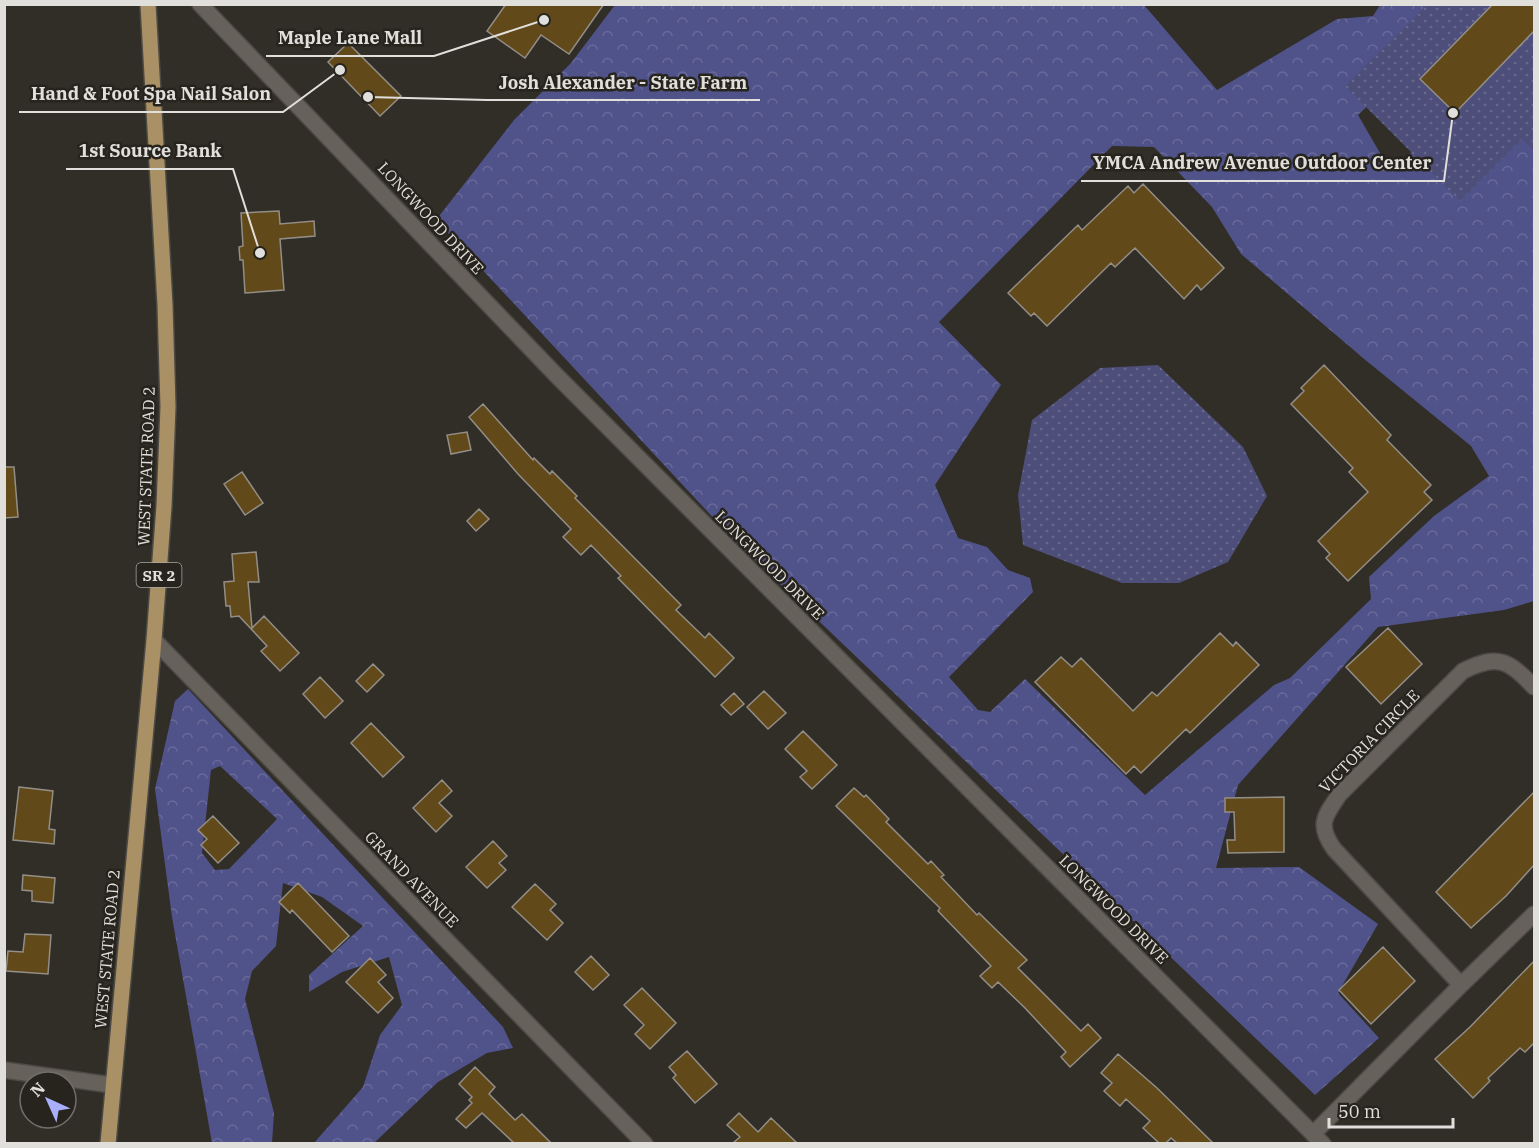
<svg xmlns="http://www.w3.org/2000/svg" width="1539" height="1148" viewBox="0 0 1539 1148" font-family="'IBM Plex Serif',serif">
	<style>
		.forest { fill: url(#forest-crowns); fill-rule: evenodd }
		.park { fill: url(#park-dots) }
		.building { fill: #614919; stroke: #938e87; stroke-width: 1.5 }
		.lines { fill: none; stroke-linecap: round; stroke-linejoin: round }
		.minor-casing { stroke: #4d4a45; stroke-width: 18 }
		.secondary-casing { stroke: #4d4a45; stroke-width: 18 }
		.primary-casing { stroke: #4d4a45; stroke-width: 18 }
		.minor { stroke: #66625b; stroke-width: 15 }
		.secondary { stroke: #66625b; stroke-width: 15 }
		.primary { stroke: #a99065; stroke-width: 15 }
		.labels { text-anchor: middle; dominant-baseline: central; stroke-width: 5; stroke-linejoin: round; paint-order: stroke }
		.shield { fill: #27241e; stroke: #a9a7a2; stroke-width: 1.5 }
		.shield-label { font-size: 15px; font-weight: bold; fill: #e1dfdb }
		.street-label { font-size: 16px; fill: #e1dfdb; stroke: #27241e }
		.leader { fill: none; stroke: #e1dfdb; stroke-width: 2 }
		.callout-dot { fill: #e1dfdb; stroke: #27241e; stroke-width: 2 }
		.callout-label { font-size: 18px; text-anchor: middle; font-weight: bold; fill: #e1dfdb; stroke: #27241e; stroke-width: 5; stroke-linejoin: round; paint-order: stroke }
	</style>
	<defs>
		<pattern id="forest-crowns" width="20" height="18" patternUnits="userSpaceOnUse" patternTransform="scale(1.5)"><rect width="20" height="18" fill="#50528a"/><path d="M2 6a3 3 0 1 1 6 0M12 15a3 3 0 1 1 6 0" fill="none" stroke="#696a9a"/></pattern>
		<pattern id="park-dots" width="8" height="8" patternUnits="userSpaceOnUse" patternTransform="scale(1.5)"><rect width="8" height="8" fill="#4d4f7a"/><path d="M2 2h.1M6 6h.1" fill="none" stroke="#66688c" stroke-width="1.8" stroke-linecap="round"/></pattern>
	</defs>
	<rect width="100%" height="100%" fill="#312d27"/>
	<path class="forest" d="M 615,5 L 1144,5 L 1217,90 L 1337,19 L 1373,16 L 1380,5 L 1449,5 L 1424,53 L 1358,115 L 1391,172 L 1421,143 L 1534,125 L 1534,601 L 1504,610 L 1378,627 L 1238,785 L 1216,868 L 1299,867 L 1378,924 L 1338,993 L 1379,1038 L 1315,1095 L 733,539 L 436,220 L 514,120 L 571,63 ZM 1112,146 L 1154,147 L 1212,207 L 1241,254 L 1363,358 L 1471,446 L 1489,476 L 1434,516 L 1369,577 L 1371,599 L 1290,678 L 1274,685 L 1145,795 L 1025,679 L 990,712 L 978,710 L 949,677 L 1033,592 L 1030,578 L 1008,570 L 987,547 L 958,538 L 935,485 L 1001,385 L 939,322 Z
		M 188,689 L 503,1027 L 513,1048 L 487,1053 L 438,1082 L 374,1143 L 314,1143 L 363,1087 L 380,1035 L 402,1005 L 389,957 L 342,972 L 309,992 L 309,975 L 363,926 L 322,897 L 283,883 L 276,946 L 252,971 L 245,999 L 274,1113 L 272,1143 L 212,1143 L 172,917 L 155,789 L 175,701 ZM 220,766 L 277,819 L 229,869 L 215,870 L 202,853 L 211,770 Z"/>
	<path class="park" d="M 1427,5 L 1534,5 L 1534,151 L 1522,139 L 1460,201 L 1345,86 Z
		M 1158,365 L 1243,447 L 1267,496 L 1228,562 L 1179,583 L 1122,583 L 1023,545 L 1018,495 L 1032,420 L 1100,368 Z"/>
	<path class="building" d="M 506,4 L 604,4 L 569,54 L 541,35 L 525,58 L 487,31 Z
		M 1493,4 L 1534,4 L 1534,31 L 1455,113 L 1420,79 Z
		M 348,43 L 401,96 L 380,116 L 328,62 Z
		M 1143,184 L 1224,268 L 1201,290 L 1197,285 L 1184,299 L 1135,248 L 1115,267 L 1111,263 L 1047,326 L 1034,313 L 1031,316 L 1008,293 L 1078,225 L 1082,230 L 1128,186 L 1134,193 Z
		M 279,211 L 280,224 L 314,221 L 315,236 L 280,239 L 284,290 L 245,293 L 243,260 L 240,260 L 239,247 L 243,246 L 241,213 Z
		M 1324,365 L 1391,435 L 1387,440 L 1431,485 L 1424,492 L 1432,500 L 1348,581 L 1326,558 L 1330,554 L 1318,541 L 1368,492 L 1349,472 L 1353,468 L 1291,404 L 1304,391 L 1301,388 Z
		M 483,404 L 533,460 L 534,458 L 550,474 L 552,471 L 577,496 L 575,498 L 681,605 L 676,610 L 705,638 L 709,633 L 734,658 L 715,677 L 618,578 L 621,576 L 591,545 L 581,555 L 563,537 L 571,529 L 518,474 L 469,417 Z
		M 467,432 L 471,450 L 451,454 L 447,435 Z
		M 4,467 L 14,467 L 18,517 L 4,518 Z
		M 242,472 L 263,503 L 245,515 L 224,484 Z
		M 479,509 L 489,519 L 476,531 L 467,521 Z
		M 256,552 L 259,582 L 248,582 L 252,628 L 264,616 L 299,653 L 280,671 L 261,651 L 267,646 L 239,616 L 231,617 L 230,606 L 226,606 L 224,582 L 234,581 L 232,554 Z
		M 1388,628 L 1422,664 L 1381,704 L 1346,667 Z
		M 1220,633 L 1233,646 L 1236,642 L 1259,665 L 1190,733 L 1186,729 L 1141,773 L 1134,766 L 1126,774 L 1035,682 L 1061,657 L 1072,667 L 1081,658 L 1133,711 L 1152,692 L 1157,696 Z
		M 373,664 L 384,675 L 367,692 L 356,681 Z
		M 320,677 L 343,701 L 325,718 L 303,694 Z
		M 764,691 L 786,713 L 768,729 L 747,707 Z
		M 734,693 L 744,704 L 731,715 L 721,705 Z
		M 371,723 L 404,757 L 383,777 L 351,743 Z
		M 803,731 L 837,765 L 812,789 L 800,777 L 807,771 L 785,749 Z
		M 442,780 L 452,791 L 439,803 L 452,816 L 436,832 L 413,808 Z
		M 19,787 L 53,791 L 49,829 L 55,830 L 54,844 L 13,840 Z
		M 854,788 L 864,797 L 866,795 L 889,819 L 886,822 L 928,864 L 931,861 L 944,875 L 941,877 L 977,915 L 979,913 L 1027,960 L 1018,968 L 1081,1031 L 1088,1024 L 1101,1038 L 1070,1067 L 1061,1057 L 1066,1052 L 1025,1008 L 998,982 L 992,988 L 980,976 L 991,966 L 938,911 L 940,908 L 836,806 Z
		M 1534,792 L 1534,865 L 1506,896 L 1471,928 L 1436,892 Z
		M 1284,797 L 1284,852 L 1228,853 L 1227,840 L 1235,840 L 1234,812 L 1225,812 L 1225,798 Z
		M 213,816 L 239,843 L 218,863 L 201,845 L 207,839 L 198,830 Z
		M 493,841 L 507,856 L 499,863 L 506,870 L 487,888 L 466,867 Z
		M 23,875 L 55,878 L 53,903 L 32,901 L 32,891 L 22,890 Z
		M 298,883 L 349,936 L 332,952 L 292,910 L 290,913 L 279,902 Z
		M 535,884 L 556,904 L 550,910 L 563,923 L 547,940 L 512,907 Z
		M 25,934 L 51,935 L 48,974 L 6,971 L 8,951 L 23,952 Z
		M 1383,947 L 1415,981 L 1371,1024 L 1339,990 Z
		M 591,956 L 609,975 L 593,990 L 575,972 Z
		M 370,958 L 386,975 L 378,982 L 393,998 L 378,1013 L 346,982 Z
		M 1534,961 L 1534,1043 L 1525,1052 L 1520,1048 L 1488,1078 L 1490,1081 L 1473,1098 L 1435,1059 L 1470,1027 Z
		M 642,988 L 676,1023 L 650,1049 L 635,1034 L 644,1025 L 624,1005 Z
		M 687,1051 L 717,1084 L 695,1103 L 673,1078 L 676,1075 L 669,1067 Z
		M 1118,1054 L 1157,1088 L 1213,1143 L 1177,1143 L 1171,1138 L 1166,1143 L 1159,1143 L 1143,1128 L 1150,1121 L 1126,1099 L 1120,1106 L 1104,1091 L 1112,1083 L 1101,1073 Z
		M 475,1067 L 495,1087 L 489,1094 L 515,1120 L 522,1114 L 551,1143 L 514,1143 L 482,1113 L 466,1128 L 456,1119 L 472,1103 L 469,1100 L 472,1097 L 459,1084 Z
		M 739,1113 L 758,1132 L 771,1118 L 797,1143 L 733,1143 L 740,1137 L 727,1125 Z"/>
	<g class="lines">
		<defs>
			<path id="minor" d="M 154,640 L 645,1144
				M 1534,687 C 1509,661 1498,653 1463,671 L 1339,795 C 1324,817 1317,825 1334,849 L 1461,985 L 1534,914
				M 4,1070 L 112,1085
				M 1313,1134 L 1461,985"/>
			<path id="secondary" d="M 200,4 L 556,375 L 1323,1144"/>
			<path id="primary" d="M 108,1144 L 154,640 L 164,506 L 168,407 L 165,305 L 148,4"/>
		</defs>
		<use href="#minor" class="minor-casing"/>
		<use href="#secondary" class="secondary-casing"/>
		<use href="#primary" class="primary-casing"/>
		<use href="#minor" class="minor"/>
		<use href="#secondary" class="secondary"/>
		<use href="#primary" class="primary"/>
	</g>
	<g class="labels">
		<rect class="shield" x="136.5" y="563" width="45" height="24" rx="4.5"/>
		<g class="shield-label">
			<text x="159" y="575">SR 2</text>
		</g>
		<g class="street-label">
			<text transform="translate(431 218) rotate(47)">LONGWOOD DRIVE</text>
			<text transform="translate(146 466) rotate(-88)">WEST STATE ROAD 2</text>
			<text transform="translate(770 565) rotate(45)">LONGWOOD DRIVE</text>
			<text transform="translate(1369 741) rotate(-46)">VICTORIA CIRCLE</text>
			<text transform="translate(412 879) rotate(46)">GRAND AVENUE</text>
			<text transform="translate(1114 909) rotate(45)">LONGWOOD DRIVE</text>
			<text transform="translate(107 949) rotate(-85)">WEST STATE ROAD 2</text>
		</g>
	</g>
	<path class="leader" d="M544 20L434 56H266M368 97L487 100H760M340 70L283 112H19M260 253L233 169H66M1453 113L1444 181H1081"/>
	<g class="callout-dot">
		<circle cx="544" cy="20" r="6"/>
		<circle cx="368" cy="97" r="6"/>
		<circle cx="340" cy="70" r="6"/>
		<circle cx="260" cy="253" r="6"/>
		<circle cx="1453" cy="113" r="6"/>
	</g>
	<g class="callout-label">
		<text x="350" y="44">Maple Lane Mall</text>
		<text x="623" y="89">Josh Alexander - State Farm</text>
		<text x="151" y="100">Hand &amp; Foot Spa Nail Salon</text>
		<text x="150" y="157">1st Source Bank</text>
		<text x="1262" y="169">YMCA Andrew Avenue Outdoor Center</text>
	</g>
	<rect width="1539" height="1148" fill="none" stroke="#e1dfdb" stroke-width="12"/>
	<g transform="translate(48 1100) rotate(315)"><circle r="28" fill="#27241e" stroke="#716f6a" stroke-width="1.5"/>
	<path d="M0-4.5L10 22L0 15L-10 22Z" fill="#aaaffb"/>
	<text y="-9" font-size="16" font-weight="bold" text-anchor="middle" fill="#e1dfdb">N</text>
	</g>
	<path d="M1329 1118v9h124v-9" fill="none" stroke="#e1dfdb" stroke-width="3"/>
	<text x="1338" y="1118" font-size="18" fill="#e1dfdb" stroke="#27241e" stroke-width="4.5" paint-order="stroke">50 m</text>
</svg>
